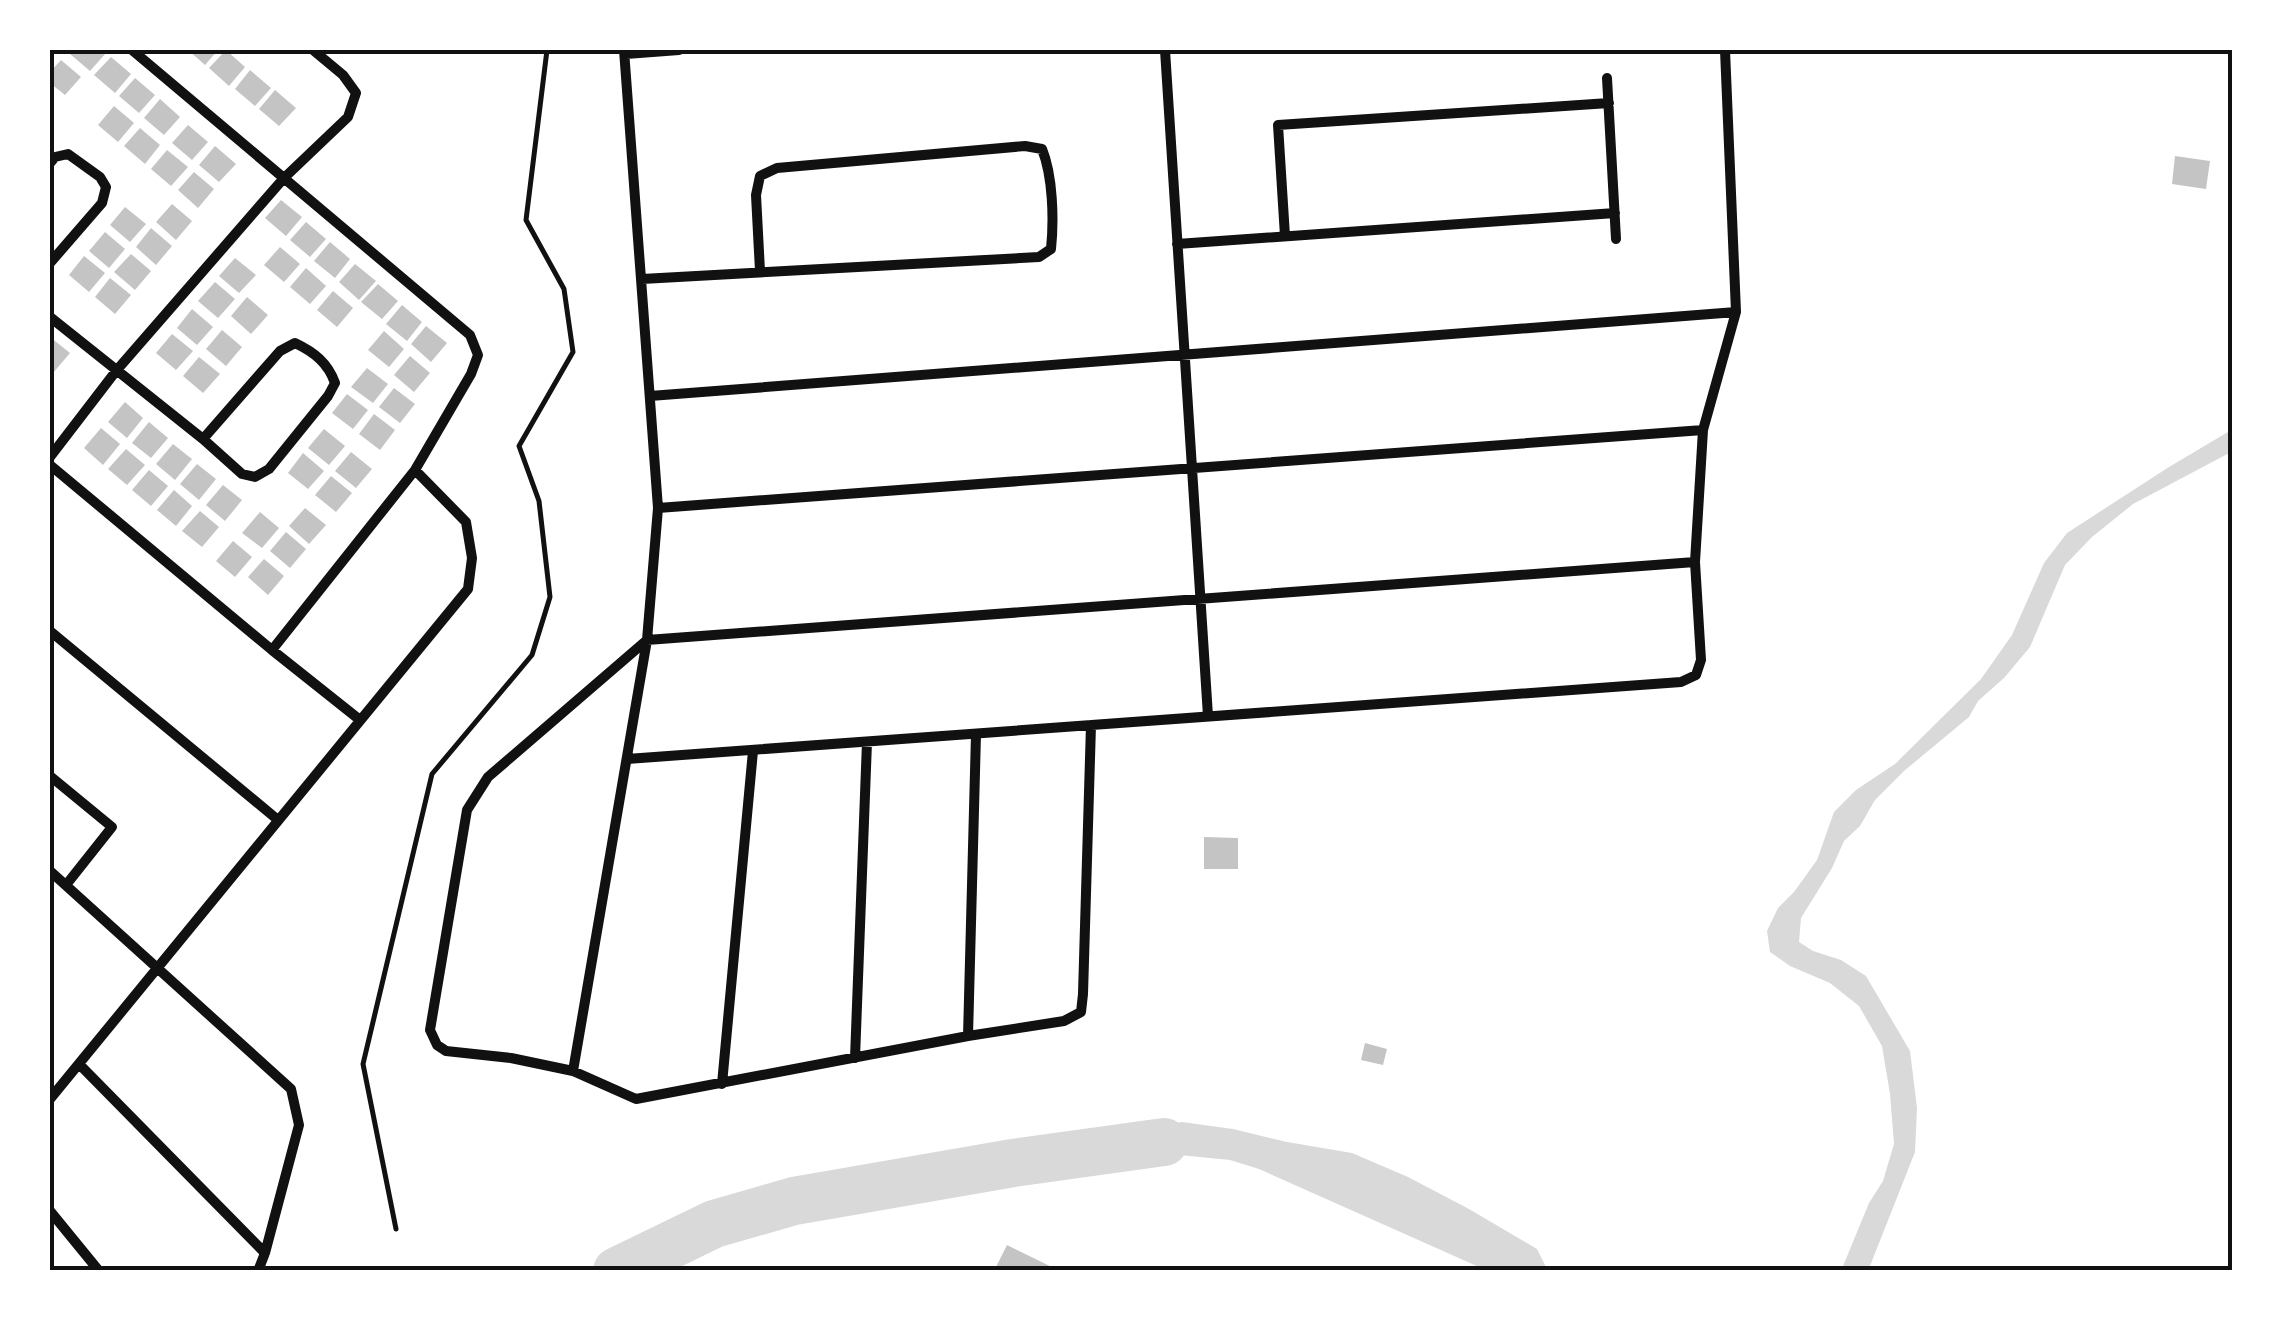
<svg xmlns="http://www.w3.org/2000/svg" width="2283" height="1321" viewBox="0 0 2283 1321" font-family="'Sofia Sans Condensed',sans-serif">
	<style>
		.water { fill: #d9d9d9 }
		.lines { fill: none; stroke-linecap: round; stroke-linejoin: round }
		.river { stroke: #d9d9d9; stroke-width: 48 }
		.building { fill: #c4c4c4 }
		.path { stroke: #111; stroke-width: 5 }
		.minor { stroke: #111; stroke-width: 10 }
		.neatline { fill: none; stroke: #111; stroke-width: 4 }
	</style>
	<rect width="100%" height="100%" fill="#fff"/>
	<path class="water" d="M 2233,429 L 2233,451 L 2133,504 L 2092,537 L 2065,565 L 2030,647 L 2004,678 L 1978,701 L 1969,717 L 1904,771 L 1875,800 L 1860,826 L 1844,841 L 1832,868 L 1801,918 L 1799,942 L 1813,951 L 1841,960 L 1866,976 L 1910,1051 L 1917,1108 L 1915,1152 L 1868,1271 L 1841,1271 L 1869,1203 L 1883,1181 L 1894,1144 L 1890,1094 L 1882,1046 L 1859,1006 L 1830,983 L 1790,966 L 1770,952 L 1767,931 L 1778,908 L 1794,892 L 1817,860 L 1834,812 L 1856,790 L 1895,764 L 1981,679 L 2012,635 L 2044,563 L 2067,533 L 2169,467 Z
		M 1182,1122 L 1233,1129 L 1287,1142 L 1352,1153 L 1408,1177 L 1469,1209 L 1537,1249 L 1548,1271 L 1488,1271 L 1259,1169 L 1230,1160 L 1169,1154 L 1103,1167 L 1103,1131 L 1135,1130 Z"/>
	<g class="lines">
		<path class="river" d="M 617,1271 L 714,1224 L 794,1201 L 1013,1163 L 1164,1142"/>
	</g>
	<path class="building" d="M 73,50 L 103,50 L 106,53 L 90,71 L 70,54 Z
		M 188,50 L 218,50 L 205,65 Z
		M 226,50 L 245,67 L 229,86 L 209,68 Z
		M 111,57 L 131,74 L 115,93 L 94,75 Z
		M 61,60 L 81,77 L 65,95 L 50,83 L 50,72 Z
		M 250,70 L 271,88 L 255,106 L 235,89 Z
		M 135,78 L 155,95 L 139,113 L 119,96 Z
		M 275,90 L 296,108 L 279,126 L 259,109 Z
		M 160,99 L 180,117 L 164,135 L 144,118 Z
		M 114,106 L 134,123 L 118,142 L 98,125 Z
		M 188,125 L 208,142 L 192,160 L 172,143 Z
		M 140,128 L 160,145 L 145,164 L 124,146 Z
		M 215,146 L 236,164 L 219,182 L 199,165 Z
		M 167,150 L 188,167 L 171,186 L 151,169 Z
		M 2175,156 L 2210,161 L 2206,189 L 2172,184 Z
		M 194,172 L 214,189 L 198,208 L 178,190 Z
		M 281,200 L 302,217 L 286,236 L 265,218 Z
		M 172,204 L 192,221 L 176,240 L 156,222 Z
		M 125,207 L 146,224 L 130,242 L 110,225 Z
		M 306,222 L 326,239 L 310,257 L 290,240 Z
		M 151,228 L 172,246 L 156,265 L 136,247 Z
		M 105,232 L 125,249 L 109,268 L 89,251 Z
		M 330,242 L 350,259 L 335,278 L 314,261 Z
		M 280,247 L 300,264 L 284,282 L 264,265 Z
		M 131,254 L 151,271 L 135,290 L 114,272 Z
		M 84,256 L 105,273 L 89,292 L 69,275 Z
		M 235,258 L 256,275 L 239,293 L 219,276 Z
		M 355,264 L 376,281 L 359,300 L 339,282 Z
		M 306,268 L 326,286 L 310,304 L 290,287 Z
		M 110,278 L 131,295 L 115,314 L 95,297 Z
		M 215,282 L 235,299 L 218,318 L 198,301 Z
		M 378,284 L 398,301 L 382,319 L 361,302 Z
		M 333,291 L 353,308 L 337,327 L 317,310 Z
		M 247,297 L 268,315 L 251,334 L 231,316 Z
		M 402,305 L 422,322 L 407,341 L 386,324 Z
		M 192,309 L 213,327 L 197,345 L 177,328 Z
		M 426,326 L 447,343 L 431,362 L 411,344 Z
		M 222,330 L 242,347 L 226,366 L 206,349 Z
		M 384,331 L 404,349 L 389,367 L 368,350 Z
		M 172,334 L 193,351 L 176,370 L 156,353 Z
		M 50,337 L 70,353 L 53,373 L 50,371 Z
		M 410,356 L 430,373 L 414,392 L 394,375 Z
		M 199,357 L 220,374 L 203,393 L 183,376 Z
		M 367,368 L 388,384 L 373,403 L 351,387 Z
		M 394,388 L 415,404 L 400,423 L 379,407 Z
		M 347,394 L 368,410 L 353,429 L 332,413 Z
		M 125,402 L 143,418 L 127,438 L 108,422 Z
		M 374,414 L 395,430 L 380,450 L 359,434 Z
		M 149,422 L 168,438 L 151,458 L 132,443 Z
		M 101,428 L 120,444 L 103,465 L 84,448 Z
		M 324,429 L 345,446 L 329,465 L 308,448 Z
		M 173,444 L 192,459 L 175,480 L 156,464 Z
		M 126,449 L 145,465 L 127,485 L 108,469 Z
		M 351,452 L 372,469 L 356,488 L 335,471 Z
		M 303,453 L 324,471 L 308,489 L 288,473 Z
		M 197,464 L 216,479 L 199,500 L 180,484 Z
		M 149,470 L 168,486 L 151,506 L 132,490 Z
		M 331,476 L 352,493 L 336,512 L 315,495 Z
		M 223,485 L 242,500 L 225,521 L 206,505 Z
		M 174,490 L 192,506 L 176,526 L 157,510 Z
		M 305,508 L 326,525 L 309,544 L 289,526 Z
		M 200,511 L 219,527 L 202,547 L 182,531 Z
		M 260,512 L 279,528 L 262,548 L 242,533 Z
		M 286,532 L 306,549 L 290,568 L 270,551 Z
		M 233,541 L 252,557 L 235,577 L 216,561 Z
		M 264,559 L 284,576 L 268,595 L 248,577 Z
		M 1204,837 L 1238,838 L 1238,869 L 1204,869 Z
		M 1365,1043 L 1387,1049 L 1383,1065 L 1361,1060 Z
		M 1007,1245 L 1060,1271 L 994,1271 Z"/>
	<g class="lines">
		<path class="path" d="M 396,1229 L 363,1064 L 432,774 L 532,655 L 550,597 L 539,501 L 519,446 L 573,352 L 564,289 L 526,220 L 547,50"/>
		<path class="minor" d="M 132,50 L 470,335 L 478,355 L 471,374 L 415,470 L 272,650
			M 1165,50 L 1208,716
			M 626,54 L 679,50
			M 1607,78 L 1616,239
			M 50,163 L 55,157 L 68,154 L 100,177 L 106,187 L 102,203 L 50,263
			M 1285,236 L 1278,125 L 1609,103
			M 1177,244 L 1615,213
			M 642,279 L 1039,257 L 1051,249 C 1054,220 1053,176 1042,149 L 1025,146 L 777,168 L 760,176 L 756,195 L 760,271
			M 50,317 L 203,439 L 242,474 L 255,477 L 269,469 L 328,396 L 335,383 C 328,363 314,352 295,343 L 280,351 L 203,439
			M 650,396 L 1736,312
			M 50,457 L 116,371 L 284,178 L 348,117 L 356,93 L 343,75 L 313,50
			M 50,465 L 272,650 L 360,720
			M 658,508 L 1703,430
			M 50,631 L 278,820
			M 1091,725 L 1083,994 L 1081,1012 L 1064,1021 L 968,1036 L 636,1099 L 573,1071 L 511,1058 L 446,1051 L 437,1045 L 430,1030 L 467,810 L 488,777 L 647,640 L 1695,562
			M 627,759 L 1681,682 L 1696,675 L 1701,660 L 1695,562 L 1703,430 L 1736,312 L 1725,50
			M 50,776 L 112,827 L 66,885
			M 50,871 L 291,1089 L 299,1125 L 265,1253 L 258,1271
			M 968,1036 L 976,734
			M 855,1058 L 867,742
			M 79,1064 L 265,1253
			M 573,1071 L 647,640 L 658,508 L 624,50
			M 722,1084 L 753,751
			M 50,1099 L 468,589 L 472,558 L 466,522 L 415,470
			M 50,1211 L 99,1271"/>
	</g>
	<rect width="2283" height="1321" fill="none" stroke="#ffffff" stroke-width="105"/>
	<rect x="52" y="52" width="2178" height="1216" class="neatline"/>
</svg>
